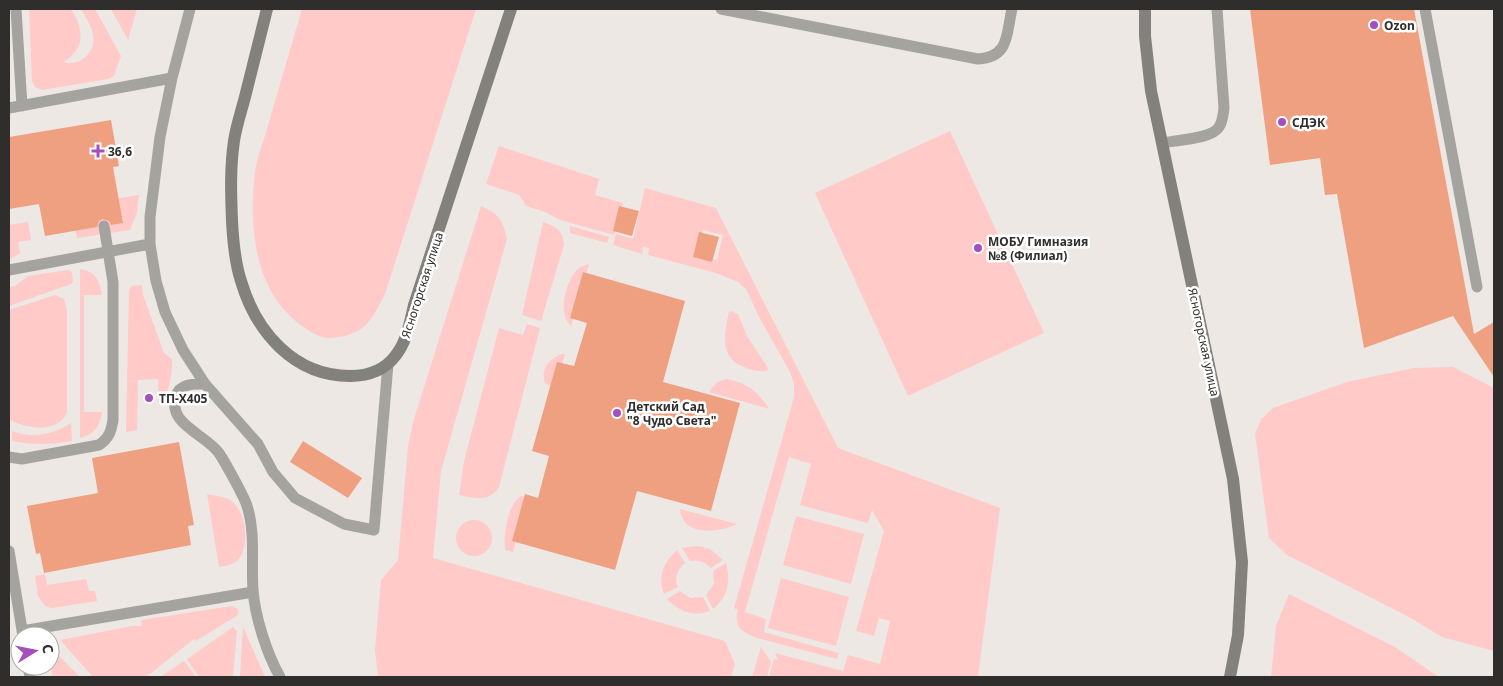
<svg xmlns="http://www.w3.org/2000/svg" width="1503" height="686" viewBox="0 0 1503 686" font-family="'Noto Sans',sans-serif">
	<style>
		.green { fill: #ffcac8; fill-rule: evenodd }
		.building { fill: #efa081 }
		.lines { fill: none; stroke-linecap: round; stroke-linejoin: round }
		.lane { stroke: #a4a3a0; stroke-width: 11 }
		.secondary { stroke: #82817d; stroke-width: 12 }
		.poi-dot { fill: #a44fbd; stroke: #fff; stroke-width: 2 }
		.labels { text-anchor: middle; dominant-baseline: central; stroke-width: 5; stroke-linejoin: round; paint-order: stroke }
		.poi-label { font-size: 12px; font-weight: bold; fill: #2f2e2c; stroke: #fff; text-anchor: start }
		.street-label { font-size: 12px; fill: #2f2e2c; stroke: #fff }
	</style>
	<rect width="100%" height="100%" fill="#eee8e4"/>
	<path class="green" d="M 29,9 L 71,9 C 84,28 86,50 63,62 C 80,67 96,52 93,35 C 92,26 85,17 81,9 L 95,9 L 121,56 L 114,76 L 108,79 L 42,90 L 35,87 L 32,81 Z
		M 111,9 L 137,9 L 128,40 Z
		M 302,9 L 476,9 L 385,294 C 371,322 364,335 331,338 C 317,339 298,324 289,315 C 253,280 249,220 255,173 C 257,156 265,138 269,122 C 280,84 291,46 302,9 Z
		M 950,131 L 1044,333 L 908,396 L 815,193 Z
		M 499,146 L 599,179 L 595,195 L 623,203 L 614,235 L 560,220 L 545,212 L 526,206 L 519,195 L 486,184 Z
		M 645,188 L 716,208 L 838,448 L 1000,508 L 978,677 L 769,677 L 774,659 L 778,660 L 775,653 L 843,671 L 848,655 L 880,664 L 890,621 L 879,618 L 874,636 L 856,631 L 884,531 L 872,510 L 868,523 L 800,505 L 811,464 L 789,457 L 745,612 L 766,619 L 764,632 L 839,653 L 837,659 L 757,638 C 742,632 733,627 738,610 L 734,608 L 794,397 L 794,384 L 790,372 L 759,317 L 746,289 L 738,282 L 716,273 L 648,255 L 649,248 L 643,247 L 642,254 L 613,245 L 616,234 L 633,239 ZM 703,230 L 723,235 L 717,260 L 698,256 L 696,260 Z
		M 139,195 L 137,212 L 130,230 L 77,238 L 71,206 Z
		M 481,206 C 499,214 503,220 507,239 L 441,471 L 433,558 L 725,641 L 735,664 L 731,677 L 378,677 L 375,650 L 381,580 L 398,560 L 408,447 L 413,422 Z
		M 28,222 L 31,240 L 18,242 L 20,253 L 9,260 L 9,225 Z
		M 543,222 C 555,226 564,231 564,245 L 541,321 L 522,315 Z
		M 570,226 L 609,237 L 607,243 L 570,233 Z
		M 589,264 L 571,326 C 567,322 565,318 564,312 C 562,301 568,279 576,271 C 579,267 584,265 589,264 Z
		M 80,269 C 96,272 99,279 102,295 L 84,295 L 84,412 L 102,412 C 101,426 93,435 80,438 Z
		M 68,270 L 72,272 L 73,282 L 71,284 L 9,306 L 9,287 L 15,286 L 28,276 Z
		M 142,285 L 143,295 L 164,353 L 172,359 C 173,371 168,399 159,406 L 158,379 L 138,380 L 137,430 L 126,432 L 129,290 L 132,286 Z
		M 55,295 L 64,299 L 67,310 L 67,413 C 57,434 25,429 9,419 L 9,310 Z
		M 731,311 L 738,314 L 747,336 L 768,368 L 767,371 C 759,372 751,370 744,367 C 719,358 724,333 729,312 Z
		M 527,324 L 540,328 L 499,487 C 489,503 474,498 459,495 L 464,461 L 499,328 L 523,335 Z
		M 561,354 L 565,354 L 556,388 L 545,383 C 540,369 549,360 561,354 Z
		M 1453,367 L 1494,388 L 1494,651 L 1442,637 L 1407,616 L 1287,555 L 1269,538 L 1255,434 L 1261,419 L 1273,408 L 1347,382 L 1414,368 Z
		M 727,379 C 747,383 759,392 769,409 L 709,392 C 714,384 718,381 727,379 Z
		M 71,423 L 72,441 C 51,445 32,445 12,441 L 12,431 C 34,439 51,435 71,423 Z
		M 207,494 C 214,496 224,496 230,500 C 246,509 251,548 237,561 C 232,565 225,566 219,567 Z
		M 521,496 L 529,498 L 513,552 L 505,550 C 503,535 508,504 521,496 Z
		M 680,509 L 737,524 C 719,533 682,537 680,509 Z
		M 796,516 L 864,534 L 851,584 L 783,565 Z
		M456 538a18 18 0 1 1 36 0a18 18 0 1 1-36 0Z
		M 698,546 L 710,549 L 723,560 L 711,568 C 705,562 698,559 690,561 L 682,548 Z
		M 677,550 L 685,563 C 677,570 674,578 678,587 L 664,594 C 657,577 664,562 677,550 Z
		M 726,563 C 731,582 728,597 713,609 L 706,595 L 714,584 L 713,571 Z
		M 45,574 L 47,585 L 86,579 L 89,591 L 95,591 L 97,601 L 52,608 L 45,606 L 38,596 L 35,576 Z
		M 781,578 L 849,597 L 836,646 L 768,628 Z
		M 680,591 L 690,598 L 703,597 L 710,611 C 693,617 680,612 667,599 Z
		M 1289,594 L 1395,647 L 1439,677 L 1271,677 L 1276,626 Z
		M 232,606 L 238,609 L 238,615 L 196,641 L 194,639 L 146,677 L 93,677 L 60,640 L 132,626 L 142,626 L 141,620 Z
		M 233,627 L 237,631 L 233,677 L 199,677 L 187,659 Z
		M 243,627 L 265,677 L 240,677 Z
		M 761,647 L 771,662 L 767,677 L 752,677 Z
		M 50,655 L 59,656 L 80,677 L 52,677 Z
		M 184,661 L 196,677 L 160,677 Z"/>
	<path class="building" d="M 1250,9 L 1414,9 L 1474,334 L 1494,322 L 1494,377 L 1453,316 L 1364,348 L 1337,194 L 1325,195 L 1320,158 L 1270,165 Z
		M 111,120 L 119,166 L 113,167 L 123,223 L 111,225 L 109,221 L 103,219 L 99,221 L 97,227 L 45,236 L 39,204 L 9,209 L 9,137 Z
		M 619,206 L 639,211 L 632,236 L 613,231 Z
		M 699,232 L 719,237 L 712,262 L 693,257 Z
		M 583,272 L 685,301 L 663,382 L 740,403 L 711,511 L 637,491 L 615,570 L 512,541 L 525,494 L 538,498 L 549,456 L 532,451 L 557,362 L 574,366 L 587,323 L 570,318 Z
		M 303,441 L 362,478 L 348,498 L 290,462 Z
		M 179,442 L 194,525 L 188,526 L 191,545 L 44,573 L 40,553 L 36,554 L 27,506 L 98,493 L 92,458 Z"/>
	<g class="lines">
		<path class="lane" d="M 16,9 L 22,106
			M 190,9 L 172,78 L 160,137 L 150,217 L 150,244 L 156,281 L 165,312 L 183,350 L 205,384 L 258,444 L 273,472 L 295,498 L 344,524 L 374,530 L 388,364
			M 721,9 L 978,59 C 1010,57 1006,34 1012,9
			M 1425,9 L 1477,287
			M 9,108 L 172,78
			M 1162,143 C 1176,140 1212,139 1219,127 C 1223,121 1223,114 1224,108 L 1217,9
			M 9,270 L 150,244
			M 205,384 C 194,384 180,383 176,396 C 167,424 205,434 219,453 C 226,464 241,491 246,503 C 256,530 251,562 253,590 C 255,617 267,654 280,677
			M 9,457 L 22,459 L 99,445 C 109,438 111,432 113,420 L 113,282 L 104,226
			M 9,551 L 23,636
			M 22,631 L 253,592
			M 28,666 L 30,677"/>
		<path class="secondary" d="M 267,9 C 260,38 252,68 245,97 C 241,112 236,127 234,141 C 230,168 231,195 232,221 C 233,240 235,263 241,281 C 256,332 294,376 350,376 C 368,376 385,370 396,355 C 407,341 410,322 414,305 L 511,9
			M 1145,9 L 1145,36 L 1151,91 L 1233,479 L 1242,562 L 1238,635 L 1230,677"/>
	</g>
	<g class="poi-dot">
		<circle cx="1374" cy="25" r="5"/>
		<circle cx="1282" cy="122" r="5"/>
		<path d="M95.5 143.5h5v5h5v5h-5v5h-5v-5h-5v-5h5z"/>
		<circle cx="978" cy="248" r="5"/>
		<circle cx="149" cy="398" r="5"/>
		<circle cx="617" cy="413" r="5"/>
	</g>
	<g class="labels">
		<g class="poi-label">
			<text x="1384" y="25">Ozon</text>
			<text x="1292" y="122">СДЭК</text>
			<text x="108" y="151">36,6</text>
			<text x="988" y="241">МОБУ Гимназия<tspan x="988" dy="14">№8 (Филиал)</tspan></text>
			<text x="159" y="398">ТП-Х405</text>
			<text x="627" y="406">Детский Сад<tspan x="627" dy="14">"8 Чудо Света"</tspan></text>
		</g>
		<g class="street-label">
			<text transform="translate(422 285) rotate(-72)">Ясногорская улица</text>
			<text transform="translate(1204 342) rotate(78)">Ясногорская улица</text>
		</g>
	</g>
	<rect width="1503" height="686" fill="none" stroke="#2f2e2c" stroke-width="20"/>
	<g transform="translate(35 651) rotate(80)"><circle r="24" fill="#ffffff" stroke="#acabab"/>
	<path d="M0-4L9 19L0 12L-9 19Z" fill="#a44fbd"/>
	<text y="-8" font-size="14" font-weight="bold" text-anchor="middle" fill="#2f2e2c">С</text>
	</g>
</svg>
